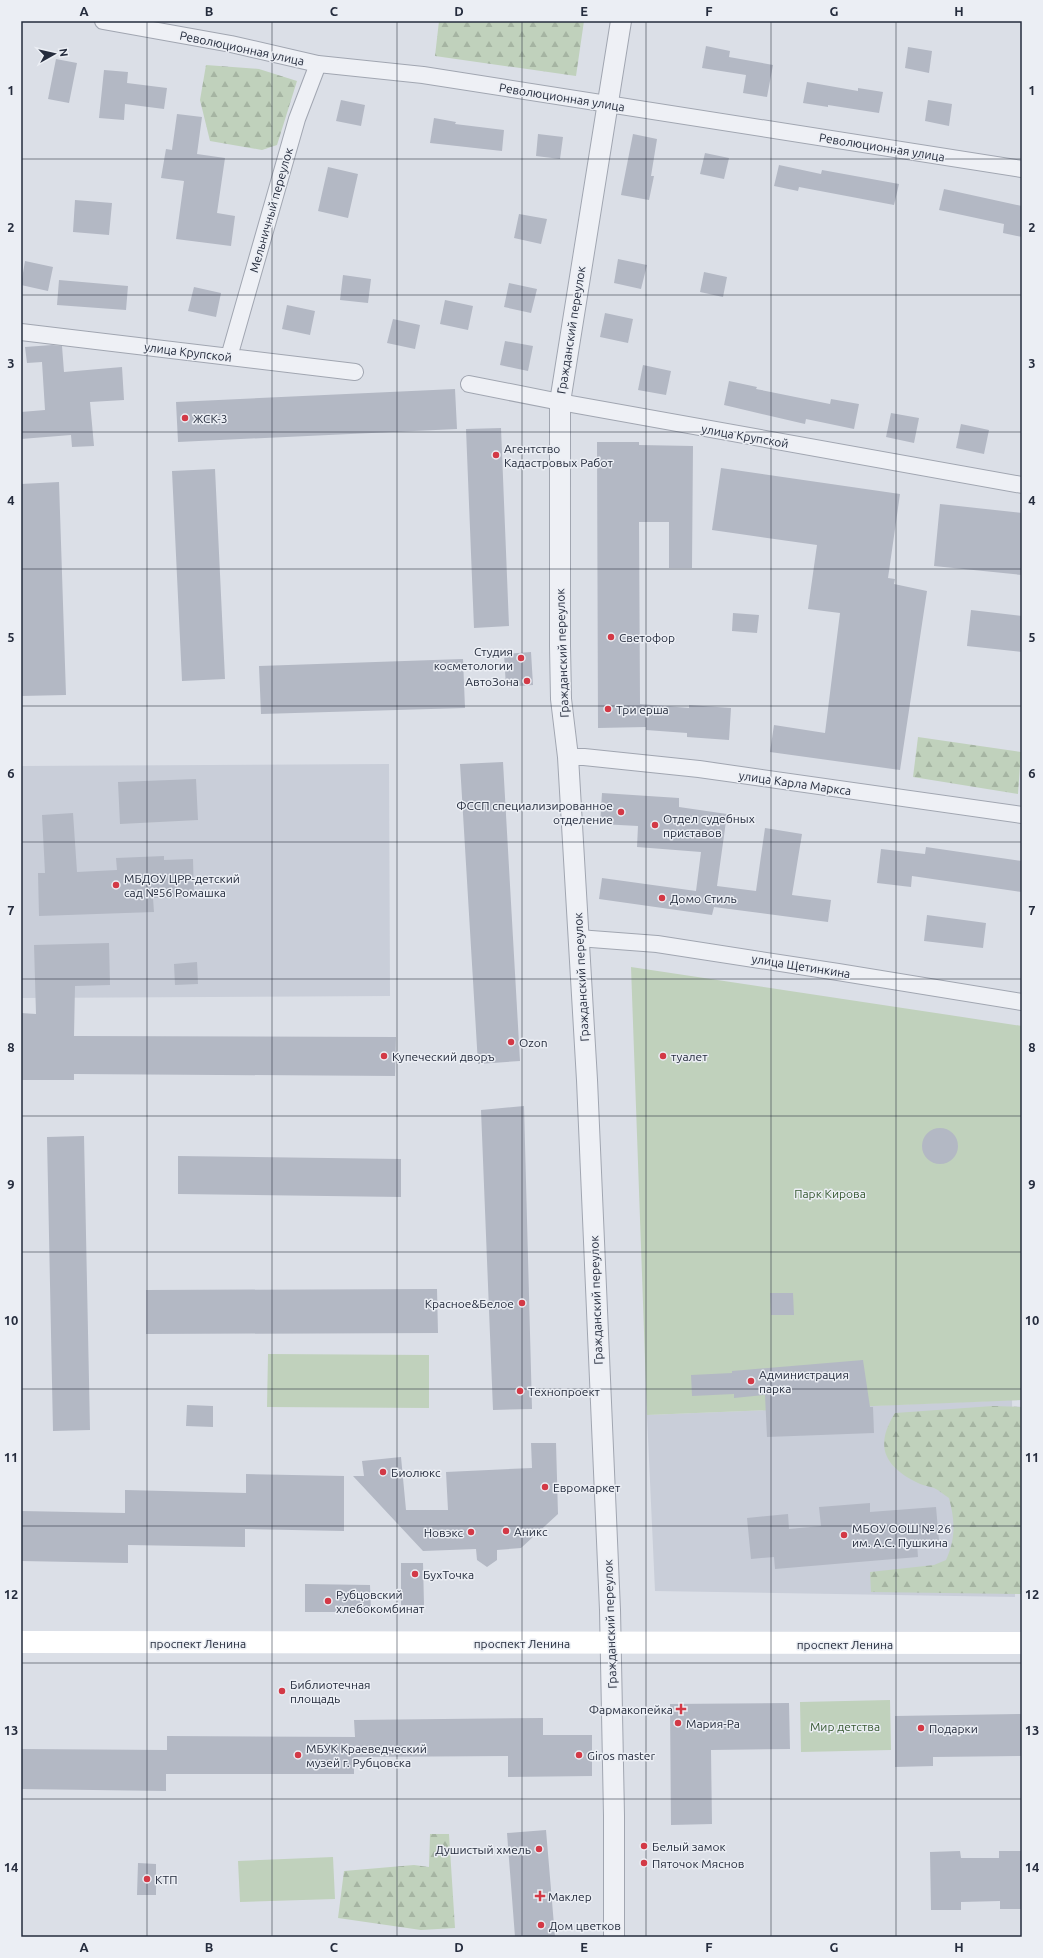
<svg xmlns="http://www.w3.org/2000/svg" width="1043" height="1958" viewBox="0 0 1043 1958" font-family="Ubuntu,sans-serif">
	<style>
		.built { fill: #c9ced9 }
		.forest { fill: url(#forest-firs) }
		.park { fill: #c0d1bc }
		.building { fill: #b3b8c4 }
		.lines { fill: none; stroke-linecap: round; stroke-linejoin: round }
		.minor-casing { stroke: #a1a6b1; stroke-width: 18 }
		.tertiary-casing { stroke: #a1a6b1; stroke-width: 22 }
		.minor { stroke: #eef0f5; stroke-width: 16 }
		.tertiary { stroke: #eef0f5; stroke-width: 20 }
		.secondary { stroke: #fff; stroke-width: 22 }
		.grid { fill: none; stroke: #252c3d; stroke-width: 1; stroke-opacity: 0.55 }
		.poi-dot { fill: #d33946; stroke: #ebeef4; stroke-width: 1.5 }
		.labels { text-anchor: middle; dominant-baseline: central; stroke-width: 3; stroke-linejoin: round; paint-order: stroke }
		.street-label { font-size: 12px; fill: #252c3d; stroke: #ebeef4 }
		.poi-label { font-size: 12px; fill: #252c3d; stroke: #ebeef4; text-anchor: start }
		.park-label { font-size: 12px; fill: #375932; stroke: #ebeef4 }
		.neatline { fill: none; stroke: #252c3d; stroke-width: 1.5 }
		.grid-label { font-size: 13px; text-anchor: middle; font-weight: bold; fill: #252c3d }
	</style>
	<defs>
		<pattern id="forest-firs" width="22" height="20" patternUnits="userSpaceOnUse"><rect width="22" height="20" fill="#c0d1bc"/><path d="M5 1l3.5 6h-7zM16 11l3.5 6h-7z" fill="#a5b4a2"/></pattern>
	</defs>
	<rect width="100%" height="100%" fill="#dbdfe7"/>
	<path class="built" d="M 389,764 L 390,996 L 21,998 L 21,766 Z
		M 1012,1400 L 1015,1597 L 655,1591 L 647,1415 Z"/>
	<path class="forest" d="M 439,21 L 584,21 L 576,76 L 435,56 Z
		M 206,65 L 259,69 L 297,81 L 277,145 L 262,150 L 210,141 L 200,100 Z
		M 918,737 L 1021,752 L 1018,794 L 913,777 Z
		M 993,1406 L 1022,1407 L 1022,1594 L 871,1592 L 870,1572 L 934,1565 L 946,1560 C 956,1538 955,1521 949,1498 C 944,1495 939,1490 934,1488 C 928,1486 921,1485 916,1482 C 883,1465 875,1445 895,1413 Z
		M 430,1834 L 449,1834 L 455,1928 L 421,1930 L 338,1918 L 344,1871 L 414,1865 L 429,1867 Z"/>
	<path class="park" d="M 631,967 L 1022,1026 L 1022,1400 L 647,1415 Z
		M 268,1354 L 429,1355 L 429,1408 L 267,1407 Z
		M 890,1700 L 891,1750 L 801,1752 L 800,1702 Z
		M 333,1857 L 335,1899 L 240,1902 L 238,1861 Z"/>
	<path class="building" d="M 706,46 L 730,51 L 729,57 L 773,65 L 767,97 L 743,93 L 746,75 L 702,68 Z
		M 908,47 L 932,51 L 929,73 L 905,68 Z
		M 56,59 L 77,63 L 69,103 L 48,99 Z
		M 104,70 L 128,72 L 127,83 L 167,88 L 164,109 L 125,104 L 124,120 L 99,118 Z
		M 807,82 L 858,91 L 858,88 L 883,92 L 879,113 L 828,105 L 828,107 L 803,103 Z
		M 341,100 L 365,105 L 361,126 L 336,121 Z
		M 928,100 L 952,104 L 949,126 L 925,121 Z
		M 177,114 L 202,117 L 197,154 L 225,158 L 217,213 L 235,216 L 231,246 L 176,239 L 184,181 L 161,178 L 166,149 L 172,150 Z
		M 434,118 L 456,122 L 455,124 L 504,130 L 502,151 L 430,143 Z
		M 538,134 L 563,137 L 560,159 L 536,156 Z
		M 633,134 L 657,139 L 651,176 L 654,176 L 649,200 L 621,195 Z
		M 705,153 L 729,158 L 724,179 L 700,174 Z
		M 779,165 L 821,174 L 822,170 L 899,184 L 894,205 L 799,187 L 798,191 L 774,186 Z
		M 328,167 L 358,174 L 348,218 L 318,211 Z
		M 944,189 L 1022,206 L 1022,237 L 1003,233 L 1004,224 L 939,210 Z
		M 75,200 L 112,203 L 109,235 L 73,232 Z
		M 519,214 L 547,219 L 541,244 L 514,238 Z
		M 618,259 L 647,265 L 641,289 L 614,283 Z
		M 25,261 L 53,267 L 48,291 L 21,285 Z
		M 704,272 L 727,277 L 723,297 L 700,292 Z
		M 343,275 L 371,279 L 368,303 L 340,300 Z
		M 59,280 L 128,286 L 126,310 L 57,305 Z
		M 509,283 L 537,289 L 531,313 L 504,307 Z
		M 194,287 L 221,293 L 216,317 L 188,311 Z
		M 445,300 L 473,306 L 468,330 L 440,324 Z
		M 287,305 L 315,311 L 310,335 L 282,329 Z
		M 605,313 L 633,319 L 628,343 L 600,337 Z
		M 393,319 L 420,325 L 415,349 L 387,343 Z
		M 505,341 L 533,346 L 528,371 L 500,365 Z
		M 52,345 L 62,346 L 64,372 L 122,367 L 124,400 L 90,402 L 94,446 L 72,447 L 71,435 L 21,439 L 21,412 L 45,410 L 42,362 L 27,363 L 25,347 Z
		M 643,365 L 671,371 L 666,395 L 638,390 Z
		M 729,381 L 757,387 L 756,389 L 830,404 L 831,399 L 859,404 L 854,429 L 806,419 L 805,424 L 724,405 Z
		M 455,389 L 457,429 L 178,442 L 176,402 Z
		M 891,413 L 919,418 L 914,443 L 886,437 Z
		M 961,424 L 989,430 L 984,454 L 956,448 Z
		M 501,428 L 509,626 L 474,628 L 466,429 Z
		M 597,442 L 639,442 L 639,445 L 693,446 L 692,568 L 669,568 L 669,522 L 639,522 L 640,704 L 689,708 L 689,705 L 731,708 L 729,740 L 687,737 L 687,733 L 646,730 L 646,727 L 598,728 Z
		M 721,468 L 900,494 L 888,578 L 895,579 L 894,584 L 927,591 L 900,770 L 770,752 L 774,725 L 825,733 L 840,613 L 808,609 L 817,545 L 712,530 Z
		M 215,469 L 225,679 L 182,681 L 172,471 Z
		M 59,482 L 66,695 L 21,696 L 21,484 Z
		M 940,504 L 1022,513 L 1022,575 L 934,566 Z
		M 971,610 L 1022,616 L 1022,652 L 967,646 Z
		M 733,613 L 759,615 L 757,633 L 732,631 Z
		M 531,652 L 533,685 L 506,687 L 504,654 Z
		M 463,659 L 465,708 L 261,714 L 259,666 Z
		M 503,762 L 520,1061 L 478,1064 L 460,764 Z
		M 196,779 L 198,820 L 120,824 L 118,782 Z
		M 602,793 L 679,798 L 679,807 L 727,814 L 717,886 L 756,891 L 765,828 L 802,834 L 792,895 L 831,900 L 828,922 L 714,907 L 712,915 L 599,899 L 602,878 L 696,891 L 701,852 L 637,847 L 638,826 L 600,824 Z
		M 73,813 L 77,872 L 117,870 L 116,858 L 164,856 L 164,860 L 193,859 L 194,896 L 153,898 L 154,912 L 39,916 L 38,873 L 45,873 L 42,815 Z
		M 926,847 L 1022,861 L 1022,892 L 912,876 L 911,887 L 877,883 L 881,849 L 925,854 Z
		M 927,915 L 986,923 L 983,948 L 924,941 Z
		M 109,943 L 110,985 L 75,986 L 74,1036 L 396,1037 L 395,1076 L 74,1074 L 74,1080 L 21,1080 L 21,1013 L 36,1014 L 34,945 Z
		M 197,962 L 198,984 L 175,985 L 174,964 Z
		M 524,1106 L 532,1409 L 493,1410 L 481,1110 Z
		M922 1146a18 18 0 1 1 36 0a18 18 0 1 1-36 0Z
		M 84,1136 L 90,1430 L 53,1431 L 47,1137 Z
		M 178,1156 L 401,1159 L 401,1197 L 178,1194 Z
		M 437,1289 L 438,1333 L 146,1334 L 146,1290 Z
		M 770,1293 L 793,1293 L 794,1315 L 771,1315 Z
		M 863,1360 L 870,1407 L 873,1407 L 874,1433 L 767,1437 L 765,1395 L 734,1398 L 734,1394 L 692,1396 L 691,1375 L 732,1373 L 732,1371 Z
		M 187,1405 L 213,1406 L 213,1427 L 186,1426 Z
		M 531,1443 L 556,1443 L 558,1514 L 521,1548 L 497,1550 L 497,1560 L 487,1567 L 477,1560 L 476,1549 L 423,1551 L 353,1476 L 364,1476 L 362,1461 L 401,1457 L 406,1510 L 448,1510 L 446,1472 L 532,1468 Z
		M 246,1474 L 344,1476 L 344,1531 L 245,1529 L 245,1547 L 128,1545 L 128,1563 L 21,1561 L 21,1511 L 125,1513 L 125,1490 L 246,1493 Z
		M 870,1503 L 870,1512 L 936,1507 L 939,1541 L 917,1543 L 918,1557 L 775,1569 L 774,1557 L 751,1559 L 747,1518 L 788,1514 L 789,1529 L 821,1526 L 819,1507 Z
		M 401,1563 L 423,1563 L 424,1605 L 401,1605 Z
		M 305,1584 L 370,1585 L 371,1612 L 305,1612 Z
		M 789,1703 L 790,1749 L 711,1750 L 712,1824 L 671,1825 L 670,1704 Z
		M 1022,1714 L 1022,1756 L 933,1757 L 933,1766 L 895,1767 L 895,1716 Z
		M 543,1718 L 543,1735 L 592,1735 L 592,1776 L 508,1777 L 508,1756 L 354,1757 L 354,1774 L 166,1774 L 166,1791 L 21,1789 L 21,1749 L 167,1750 L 167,1736 L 355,1737 L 354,1720 Z
		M 546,1830 L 555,1937 L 515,1937 L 507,1833 Z
		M 960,1851 L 961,1858 L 999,1858 L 999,1851 L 1022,1851 L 1022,1909 L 1000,1909 L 1000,1901 L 961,1902 L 961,1910 L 931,1910 L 930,1852 Z
		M 138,1863 L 156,1864 L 156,1895 L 137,1895 Z"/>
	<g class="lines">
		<defs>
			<path id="minor" d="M 103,21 L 231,44 L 318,64 L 423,75 L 1022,169
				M 21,332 L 355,372
				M 229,357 L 297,119 L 318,64
				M 469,384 L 560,402 L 1022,485
				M 568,757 L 584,757 L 699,769 L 1022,815
				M 578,938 L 657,944 L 838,972 L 1022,1002"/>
			<path id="tertiary" d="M 614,1937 L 614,1816 L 610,1610 L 587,1080 L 568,757 L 561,699 L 560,646 L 560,402 L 621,21"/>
		</defs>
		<use href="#minor" class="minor-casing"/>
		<use href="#tertiary" class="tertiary-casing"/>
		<use href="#minor" class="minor"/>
		<use href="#tertiary" class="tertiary"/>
		<path class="secondary" d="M 21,1642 L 1022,1643"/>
	</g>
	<path class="grid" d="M 147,21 L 147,1937M 272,21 L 272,1937M 397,21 L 397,1937M 522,21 L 522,1937M 646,21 L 646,1937M 771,21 L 771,1937M 896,21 L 896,1937M 21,159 L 1022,159M 21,295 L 1022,295M 21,432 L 1022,432M 21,569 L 1022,569M 21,706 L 1022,706M 21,842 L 1022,842M 21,979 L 1022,979M 21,1116 L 1022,1116M 21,1252 L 1022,1252M 21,1389 L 1022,1389M 21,1526 L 1022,1526M 21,1663 L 1022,1663M 21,1799 L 1022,1799"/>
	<g class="poi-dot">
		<circle cx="185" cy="418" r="4"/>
		<circle cx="496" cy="455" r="4"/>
		<circle cx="611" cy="637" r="4"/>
		<circle cx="521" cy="658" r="4"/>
		<circle cx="527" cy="681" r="4"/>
		<circle cx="608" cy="709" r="4"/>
		<circle cx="621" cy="812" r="4"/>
		<circle cx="655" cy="825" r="4"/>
		<circle cx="116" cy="885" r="4"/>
		<circle cx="662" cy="898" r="4"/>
		<circle cx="511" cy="1042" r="4"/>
		<circle cx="384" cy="1056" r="4"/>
		<circle cx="663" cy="1056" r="4"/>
		<circle cx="522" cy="1303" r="4"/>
		<circle cx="751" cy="1381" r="4"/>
		<circle cx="520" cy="1391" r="4"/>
		<circle cx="383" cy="1472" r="4"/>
		<circle cx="545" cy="1487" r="4"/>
		<circle cx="506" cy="1531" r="4"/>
		<circle cx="471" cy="1532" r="4"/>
		<circle cx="844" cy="1535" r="4"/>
		<circle cx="415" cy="1574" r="4"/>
		<circle cx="328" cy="1601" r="4"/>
		<circle cx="282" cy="1691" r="4"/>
		<path d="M679 1703h4v4h4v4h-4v4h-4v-4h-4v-4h4z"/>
		<circle cx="678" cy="1723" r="4"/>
		<circle cx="921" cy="1728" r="4"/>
		<circle cx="298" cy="1755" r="4"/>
		<circle cx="579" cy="1755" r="4"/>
		<circle cx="644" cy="1846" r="4"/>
		<circle cx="539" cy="1849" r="4"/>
		<circle cx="644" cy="1863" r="4"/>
		<circle cx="147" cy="1879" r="4"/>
		<path d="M538 1890h4v4h4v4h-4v4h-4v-4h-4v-4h4z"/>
		<circle cx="541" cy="1925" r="4"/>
	</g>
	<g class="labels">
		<g class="street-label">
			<text transform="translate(242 48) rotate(12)">Революционная улица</text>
			<text transform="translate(562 97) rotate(9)">Революционная улица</text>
			<text transform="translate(882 147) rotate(9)">Революционная улица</text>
			<text transform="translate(271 210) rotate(-74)">Мельничный переулок</text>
			<text transform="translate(571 330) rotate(-81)">Гражданский переулок</text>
			<text transform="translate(188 352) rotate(7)">улица Крупской</text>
			<text transform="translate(745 436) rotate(10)">улица Крупской</text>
			<text transform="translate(562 653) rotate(-92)">Гражданский переулок</text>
			<text transform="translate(795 783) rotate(8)">улица Карла Маркса</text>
			<text transform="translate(801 966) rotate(9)">улица Щетинкина</text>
			<text transform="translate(581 977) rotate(-93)">Гражданский переулок</text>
			<text transform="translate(596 1300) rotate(-92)">Гражданский переулок</text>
			<text transform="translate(610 1624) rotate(-92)">Гражданский переулок</text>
			<text x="198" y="1643">проспект Ленина</text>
			<text x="522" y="1643">проспект Ленина</text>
			<text x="845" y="1644">проспект Ленина</text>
		</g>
		<g class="poi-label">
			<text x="193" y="418">ЖСК-3</text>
			<text x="504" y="448">Агентство<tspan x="504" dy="14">Кадастровых Работ</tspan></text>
			<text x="619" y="637">Светофор</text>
			<text x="513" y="651" text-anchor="end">Студия<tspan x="513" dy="14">косметологии</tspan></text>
			<text x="519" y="681" text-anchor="end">АвтоЗона</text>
			<text x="616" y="709">Три ерша</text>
			<text x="613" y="805" text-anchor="end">ФССП специализированное<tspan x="613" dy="14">отделение</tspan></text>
			<text x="663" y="818">Отдел судебных<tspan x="663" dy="14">приставов</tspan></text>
			<text x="124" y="878">МБДОУ ЦРР-детский<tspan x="124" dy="14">сад №56 Ромашка</tspan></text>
			<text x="670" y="898">Домо Стиль</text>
			<text x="519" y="1042">Ozon</text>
			<text x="392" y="1056">Купеческий дворъ</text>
			<text x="671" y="1056">туалет</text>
			<text x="514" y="1303" text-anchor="end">Красное&amp;Белое</text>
			<text x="759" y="1374">Администрация<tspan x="759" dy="14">парка</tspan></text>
			<text x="528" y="1391">Технопроект</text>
			<text x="391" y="1472">Биолюкс</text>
			<text x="553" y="1487">Евромаркет</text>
			<text x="852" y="1528">МБОУ ООШ № 26<tspan x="852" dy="14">им. А.С. Пушкина</tspan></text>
			<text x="514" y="1531">Аникс</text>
			<text x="463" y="1532" text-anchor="end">Новэкс</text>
			<text x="423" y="1574">БухТочка</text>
			<text x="336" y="1594">Рубцовский<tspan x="336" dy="14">хлебокомбинат</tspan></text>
			<text x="290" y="1684">Библиотечная<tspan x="290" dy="14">площадь</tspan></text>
			<text x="673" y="1709" text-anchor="end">Фармакопейка</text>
			<text x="686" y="1723">Мария-Ра</text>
			<text x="929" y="1728">Подарки</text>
			<text x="306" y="1748">МБУК Краеведческий<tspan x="306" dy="14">музей г. Рубцовска</tspan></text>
			<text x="587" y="1755">Giros master</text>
			<text x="652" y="1846">Белый замок</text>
			<text x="531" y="1849" text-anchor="end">Душистый хмель</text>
			<text x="652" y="1863">Пяточок Мяснов</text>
			<text x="155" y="1879">КТП</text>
			<text x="548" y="1896">Маклер</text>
			<text x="549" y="1925">Дом цветков</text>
		</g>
		<g class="park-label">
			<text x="830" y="1193">Парк Кирова</text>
			<text x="845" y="1726">Мир детства</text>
		</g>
	</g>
	<rect width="1043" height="1958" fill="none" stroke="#ebeef4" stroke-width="44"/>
	<g transform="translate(54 54) rotate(82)" stroke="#ebeef4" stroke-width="3" paint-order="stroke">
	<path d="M0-3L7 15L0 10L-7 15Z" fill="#252c3d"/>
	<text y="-6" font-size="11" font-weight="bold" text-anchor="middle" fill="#252c3d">N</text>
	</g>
	<rect x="22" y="22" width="999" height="1914" class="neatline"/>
	<g class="grid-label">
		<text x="84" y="16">A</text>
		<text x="209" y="16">B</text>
		<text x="334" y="16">C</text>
		<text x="459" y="16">D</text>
		<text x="584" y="16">E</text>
		<text x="709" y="16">F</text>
		<text x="834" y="16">G</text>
		<text x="959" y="16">H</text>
		<text x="11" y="95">1</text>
		<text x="1032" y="95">1</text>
		<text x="11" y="232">2</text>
		<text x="1032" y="232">2</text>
		<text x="11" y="368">3</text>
		<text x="1032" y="368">3</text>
		<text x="11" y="505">4</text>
		<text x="1032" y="505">4</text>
		<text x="11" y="642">5</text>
		<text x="1032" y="642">5</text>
		<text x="11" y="778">6</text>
		<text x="1032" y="778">6</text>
		<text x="11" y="915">7</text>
		<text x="1032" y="915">7</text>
		<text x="11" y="1052">8</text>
		<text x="1032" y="1052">8</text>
		<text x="11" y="1189">9</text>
		<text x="1032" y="1189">9</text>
		<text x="11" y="1325">10</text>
		<text x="1032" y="1325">10</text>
		<text x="11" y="1462">11</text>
		<text x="1032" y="1462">11</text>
		<text x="11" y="1599">12</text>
		<text x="1032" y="1599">12</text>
		<text x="11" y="1735">13</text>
		<text x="1032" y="1735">13</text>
		<text x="11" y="1872">14</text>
		<text x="1032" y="1872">14</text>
		<text x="84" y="1952">A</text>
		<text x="209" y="1952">B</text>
		<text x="334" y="1952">C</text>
		<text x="459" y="1952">D</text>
		<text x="584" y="1952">E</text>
		<text x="709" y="1952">F</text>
		<text x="834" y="1952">G</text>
		<text x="959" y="1952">H</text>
	</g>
</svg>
